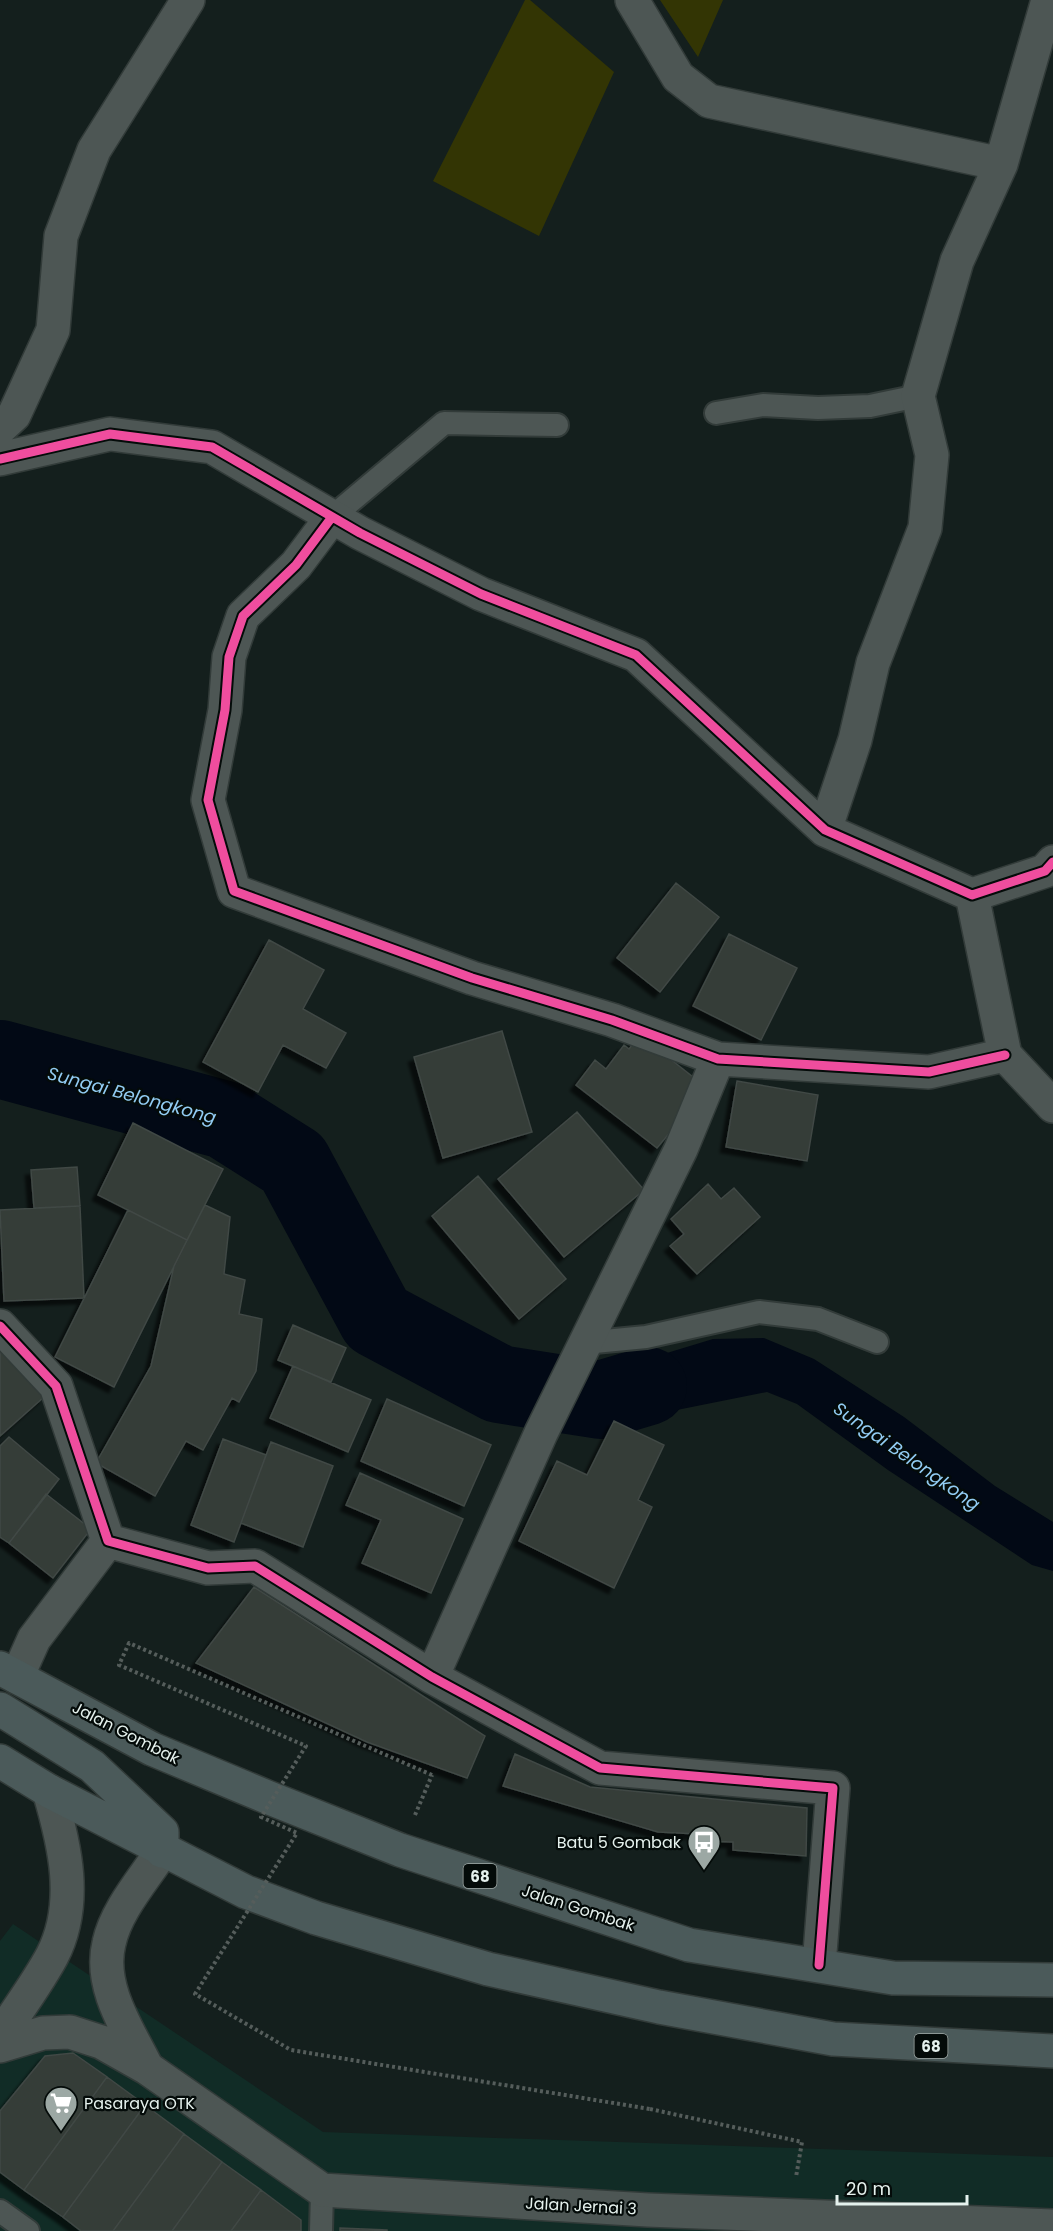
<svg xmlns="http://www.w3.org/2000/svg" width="1053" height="2231" viewBox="0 0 1053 2231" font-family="Poppins,sans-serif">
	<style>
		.built { fill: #112c26 }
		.green { fill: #333504 }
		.water { fill: #020915 }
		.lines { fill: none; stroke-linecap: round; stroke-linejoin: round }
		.river { stroke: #020915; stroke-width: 78 }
		.building { fill: #353c38; stroke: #404845; stroke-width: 1.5; filter: url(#shadow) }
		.lane-casing { stroke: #323b39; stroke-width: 26 }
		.street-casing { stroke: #323b39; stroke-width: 36 }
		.primary-casing { stroke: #323b39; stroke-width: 36 }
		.path { stroke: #555d5b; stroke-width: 4; stroke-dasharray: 3 3; stroke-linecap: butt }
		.lane { stroke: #4d5654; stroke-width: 22 }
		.street { stroke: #4d5654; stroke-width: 33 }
		.primary { stroke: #4b5a5a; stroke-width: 33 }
		.path-bridge { stroke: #555d5b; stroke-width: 4; stroke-dasharray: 3 3; stroke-linecap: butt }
		.cycleway-casing { stroke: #040b09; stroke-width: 13 }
		.cycleway { stroke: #ef4d9e; stroke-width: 9 }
		.labels { text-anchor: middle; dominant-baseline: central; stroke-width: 4.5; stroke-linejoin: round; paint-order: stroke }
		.shield { fill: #040b09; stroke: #a2aca9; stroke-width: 1.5 }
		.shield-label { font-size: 15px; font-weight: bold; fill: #e5f1ed }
		.street-label { font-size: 16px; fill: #e5f1ed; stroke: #040b09 }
		.poi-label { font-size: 16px; fill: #e5f1ed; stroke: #040b09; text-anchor: end }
		.water-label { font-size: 18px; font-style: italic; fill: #92ccf3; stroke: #040b09 }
	</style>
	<defs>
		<filter id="shadow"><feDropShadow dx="-5.5" dy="5.5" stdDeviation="1.5" flood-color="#0009"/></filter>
	</defs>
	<rect width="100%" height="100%" fill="#141f1d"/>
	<path class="built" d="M 13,1924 L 323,2132 L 1053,2157 L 1053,2231 L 0,2231 L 0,1941 Z"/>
	<path class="green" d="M 525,0 L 530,0 L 614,72 L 539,236 L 433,181 Z
		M 660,0 L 723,0 L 698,57 Z"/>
	<path class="water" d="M 764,1338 L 814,1359 L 904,1417 L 995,1486 L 1053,1522 L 1053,1571 L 1032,1565 L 888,1470 L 797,1404 L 767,1392 L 632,1419 L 607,1415 L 566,1432 L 591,1369 L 657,1356 L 713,1339 Z"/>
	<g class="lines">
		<path class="river" d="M 0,1059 L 225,1120 L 293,1163 L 377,1319 L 499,1384 L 601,1400 L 648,1386"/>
	</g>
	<path class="building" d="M 676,883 L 719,917 L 660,992 L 617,958 Z
		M 729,934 L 797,968 L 761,1040 L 693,1006 Z
		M 269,940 L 324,970 L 303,1009 L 346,1033 L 326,1068 L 283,1045 L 258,1092 L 203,1062 Z
		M 502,1031 L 532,1132 L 443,1158 L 414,1057 Z
		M 640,1035 L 698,1081 L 677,1124 L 657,1148 L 576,1085 L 595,1060 L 606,1069 L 624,1045 L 629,1049 Z
		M 737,1081 L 818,1095 L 807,1161 L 726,1147 Z
		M 577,1112 L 644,1190 L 564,1257 L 498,1179 Z
		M 133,1123 L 223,1169 L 187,1240 L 98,1195 Z
		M 77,1167 L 80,1206 L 34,1208 L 31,1170 Z
		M 478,1176 L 566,1279 L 519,1319 L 432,1216 Z
		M 708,1184 L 721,1199 L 734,1188 L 760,1217 L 697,1274 L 670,1246 L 684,1234 L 671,1219 Z
		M 205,1205 L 230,1217 L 224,1274 L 245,1280 L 239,1314 L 262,1319 L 256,1371 L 239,1402 L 232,1398 L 203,1450 L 186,1441 L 155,1496 L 96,1463 L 151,1366 L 174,1266 Z
		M 80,1206 L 84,1298 L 4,1301 L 0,1210 Z
		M 128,1210 L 187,1240 L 114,1387 L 55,1357 Z
		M 293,1325 L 346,1348 L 331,1382 L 278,1360 Z
		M 0,1347 L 44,1397 L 0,1436 Z
		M 293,1366 L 371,1400 L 348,1452 L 270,1418 Z
		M 387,1399 L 491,1445 L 464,1506 L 361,1461 Z
		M 614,1421 L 664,1445 L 638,1500 L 652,1507 L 614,1588 L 519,1541 L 557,1461 L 587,1475 Z
		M 9,1437 L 59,1479 L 9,1543 L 0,1537 L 0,1446 Z
		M 223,1439 L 266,1455 L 234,1542 L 191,1525 Z
		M 271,1442 L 333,1466 L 303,1547 L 241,1523 Z
		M 360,1473 L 463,1519 L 431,1593 L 362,1563 L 381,1520 L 346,1505 Z
		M 46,1494 L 91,1529 L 53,1578 L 9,1543 Z
		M 254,1587 L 485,1736 L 467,1778 L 367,1742 L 196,1663 Z
		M 515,1754 L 590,1787 L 807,1808 L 806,1856 L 733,1850 L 733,1842 L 698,1841 L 698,1834 L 658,1832 L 503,1786 Z
		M 73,2053 L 107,2077 L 24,2190 L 0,2172 L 0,2111 L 45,2056 Z
		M 107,2077 L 145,2105 L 63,2217 L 24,2190 Z
		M 145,2105 L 184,2134 L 113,2231 L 81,2231 L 63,2217 Z
		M 184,2134 L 222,2162 L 172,2231 L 113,2231 Z
		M 222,2162 L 261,2190 L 231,2231 L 172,2231 Z
		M 261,2190 L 301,2220 L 301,2231 L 231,2231 Z
		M 340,2228 L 387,2230 L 387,2231 L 340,2231 Z"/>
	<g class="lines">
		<defs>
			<path id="lane" d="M 716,413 L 763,405 L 818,408 L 870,406 L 918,396
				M 332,517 L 444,423 L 557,425
				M 584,1343 L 646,1337 L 759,1312 L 818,1319 L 877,1342
				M 0,2211 L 28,2231
				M 321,2231 L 322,2190"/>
			<path id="street" d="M 632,0 L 678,77 L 709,101 L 1001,164 L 957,261 L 918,396 L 932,455 L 925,528 L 873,663 L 855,740 L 825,830
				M 1001,164 L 1048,0
				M 0,428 L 14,415 L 53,330 L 61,236 L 94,150 L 188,0
				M 0,459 L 110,434 L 212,447 L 360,533 L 481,594 L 636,655 L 825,830 L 972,895 L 1045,871 L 1053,862
				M 332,517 L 296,565 L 243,616 L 229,657 L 225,710 L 208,800 L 234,891 L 472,978 L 612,1020 L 718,1059 L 929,1072 L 1005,1055
				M 972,895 L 1005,1055 L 1053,1106
				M 0,1326 L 56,1386 L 108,1541 L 208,1568 L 255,1566 L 432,1677 L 600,1768 L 833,1788 L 819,1965
				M 17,1677 L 34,1639 L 108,1541
				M 432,1677 L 541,1433 L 681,1149 L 718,1059
				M 0,2037 C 17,2010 37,1984 52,1956 C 79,1904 65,1845 49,1791
				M 0,2046 L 43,2033 L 70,2032 L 101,2042 L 147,2068 L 322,2190 L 648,2210 L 1053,2226
				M 147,2068 C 129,2031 98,1987 109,1943 C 116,1910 144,1879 162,1851"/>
			<path id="primary" d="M 0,1668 L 152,1749 L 267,1797 L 400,1850 L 689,1945 L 893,1978 L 1053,1980
				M 0,1709 L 92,1766 L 162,1832 L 162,1851
				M 0,1761 L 49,1791 L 246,1892 L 316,1918 L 488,1969 L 659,2007 L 833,2039 L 1053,2051"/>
		</defs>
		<use href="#lane" class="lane-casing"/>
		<use href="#street" class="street-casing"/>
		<use href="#primary" class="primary-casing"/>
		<path class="path" d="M 415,1815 L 432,1775
			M 650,2109 L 802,2142 L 796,2177"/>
		<use href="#lane" class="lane"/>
		<use href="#street" class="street"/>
		<use href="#primary" class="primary"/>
		<path class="path-bridge" d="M 432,1775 L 129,1643 L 119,1665 L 306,1746 L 261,1817 L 297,1833 L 195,1994 L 291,2050 L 650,2109"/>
		<defs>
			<path id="cycleway" d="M 0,459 L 110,434 L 212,447 L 360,533 L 481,594 L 636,655 L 825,830 L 972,895 L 1045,871 L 1053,862
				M 332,517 L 296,565 L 243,616 L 229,657 L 225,710 L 208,800 L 234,891 L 472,978 L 612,1020 L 718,1059 L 929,1072 L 1005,1055
				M 0,1326 L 56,1386 L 108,1541 L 208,1568 L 255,1566 L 432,1677 L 600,1768 L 833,1788 L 819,1965"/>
		</defs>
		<use href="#cycleway" class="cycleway-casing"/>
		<use href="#cycleway" class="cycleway"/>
	</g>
	<defs>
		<symbol id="bus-pin" viewBox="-11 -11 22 30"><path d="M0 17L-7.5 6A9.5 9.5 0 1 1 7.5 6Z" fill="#9ca8a4" stroke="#040b09"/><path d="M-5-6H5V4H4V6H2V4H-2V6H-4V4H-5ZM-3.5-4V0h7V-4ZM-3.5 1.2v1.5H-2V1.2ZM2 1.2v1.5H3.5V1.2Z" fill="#fff"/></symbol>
		<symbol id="supermarket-pin" viewBox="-11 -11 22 30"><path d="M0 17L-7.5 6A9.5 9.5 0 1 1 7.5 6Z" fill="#9ca8a4" stroke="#040b09"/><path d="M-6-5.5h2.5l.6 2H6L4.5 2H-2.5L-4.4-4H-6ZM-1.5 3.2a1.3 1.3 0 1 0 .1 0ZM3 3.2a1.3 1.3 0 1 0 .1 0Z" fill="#fff"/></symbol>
	</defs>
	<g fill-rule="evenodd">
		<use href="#bus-pin" x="685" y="1823" width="38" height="52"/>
		<use href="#supermarket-pin" x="42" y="2084" width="38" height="52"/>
	</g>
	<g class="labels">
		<g class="shield">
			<rect x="463.5" y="1864" width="33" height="24" rx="4.5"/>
			<rect x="914.5" y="2034" width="33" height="24" rx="4.5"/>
		</g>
		<g class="shield-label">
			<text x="480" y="1876">68</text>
			<text x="931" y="2046">68</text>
		</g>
		<g class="street-label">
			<text transform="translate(126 1733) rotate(27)">Jalan Gombak</text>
			<text transform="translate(578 1908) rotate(18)">Jalan Gombak</text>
			<text transform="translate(581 2206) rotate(3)">Jalan Jernai 3</text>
		</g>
		<g class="poi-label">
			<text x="681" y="1842">Batu 5 Gombak</text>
			<text x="84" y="2103" text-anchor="start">Pasaraya OTK</text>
		</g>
		<g class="water-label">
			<text transform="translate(132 1095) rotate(15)">Sungai Belongkong</text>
			<text transform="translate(907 1456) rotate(35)">Sungai Belongkong</text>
		</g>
	</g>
	<path d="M837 2195v9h130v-9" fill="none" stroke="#e5f1ed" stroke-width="3"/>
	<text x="846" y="2195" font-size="18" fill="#e5f1ed" stroke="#040b09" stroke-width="4.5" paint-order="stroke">20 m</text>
</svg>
